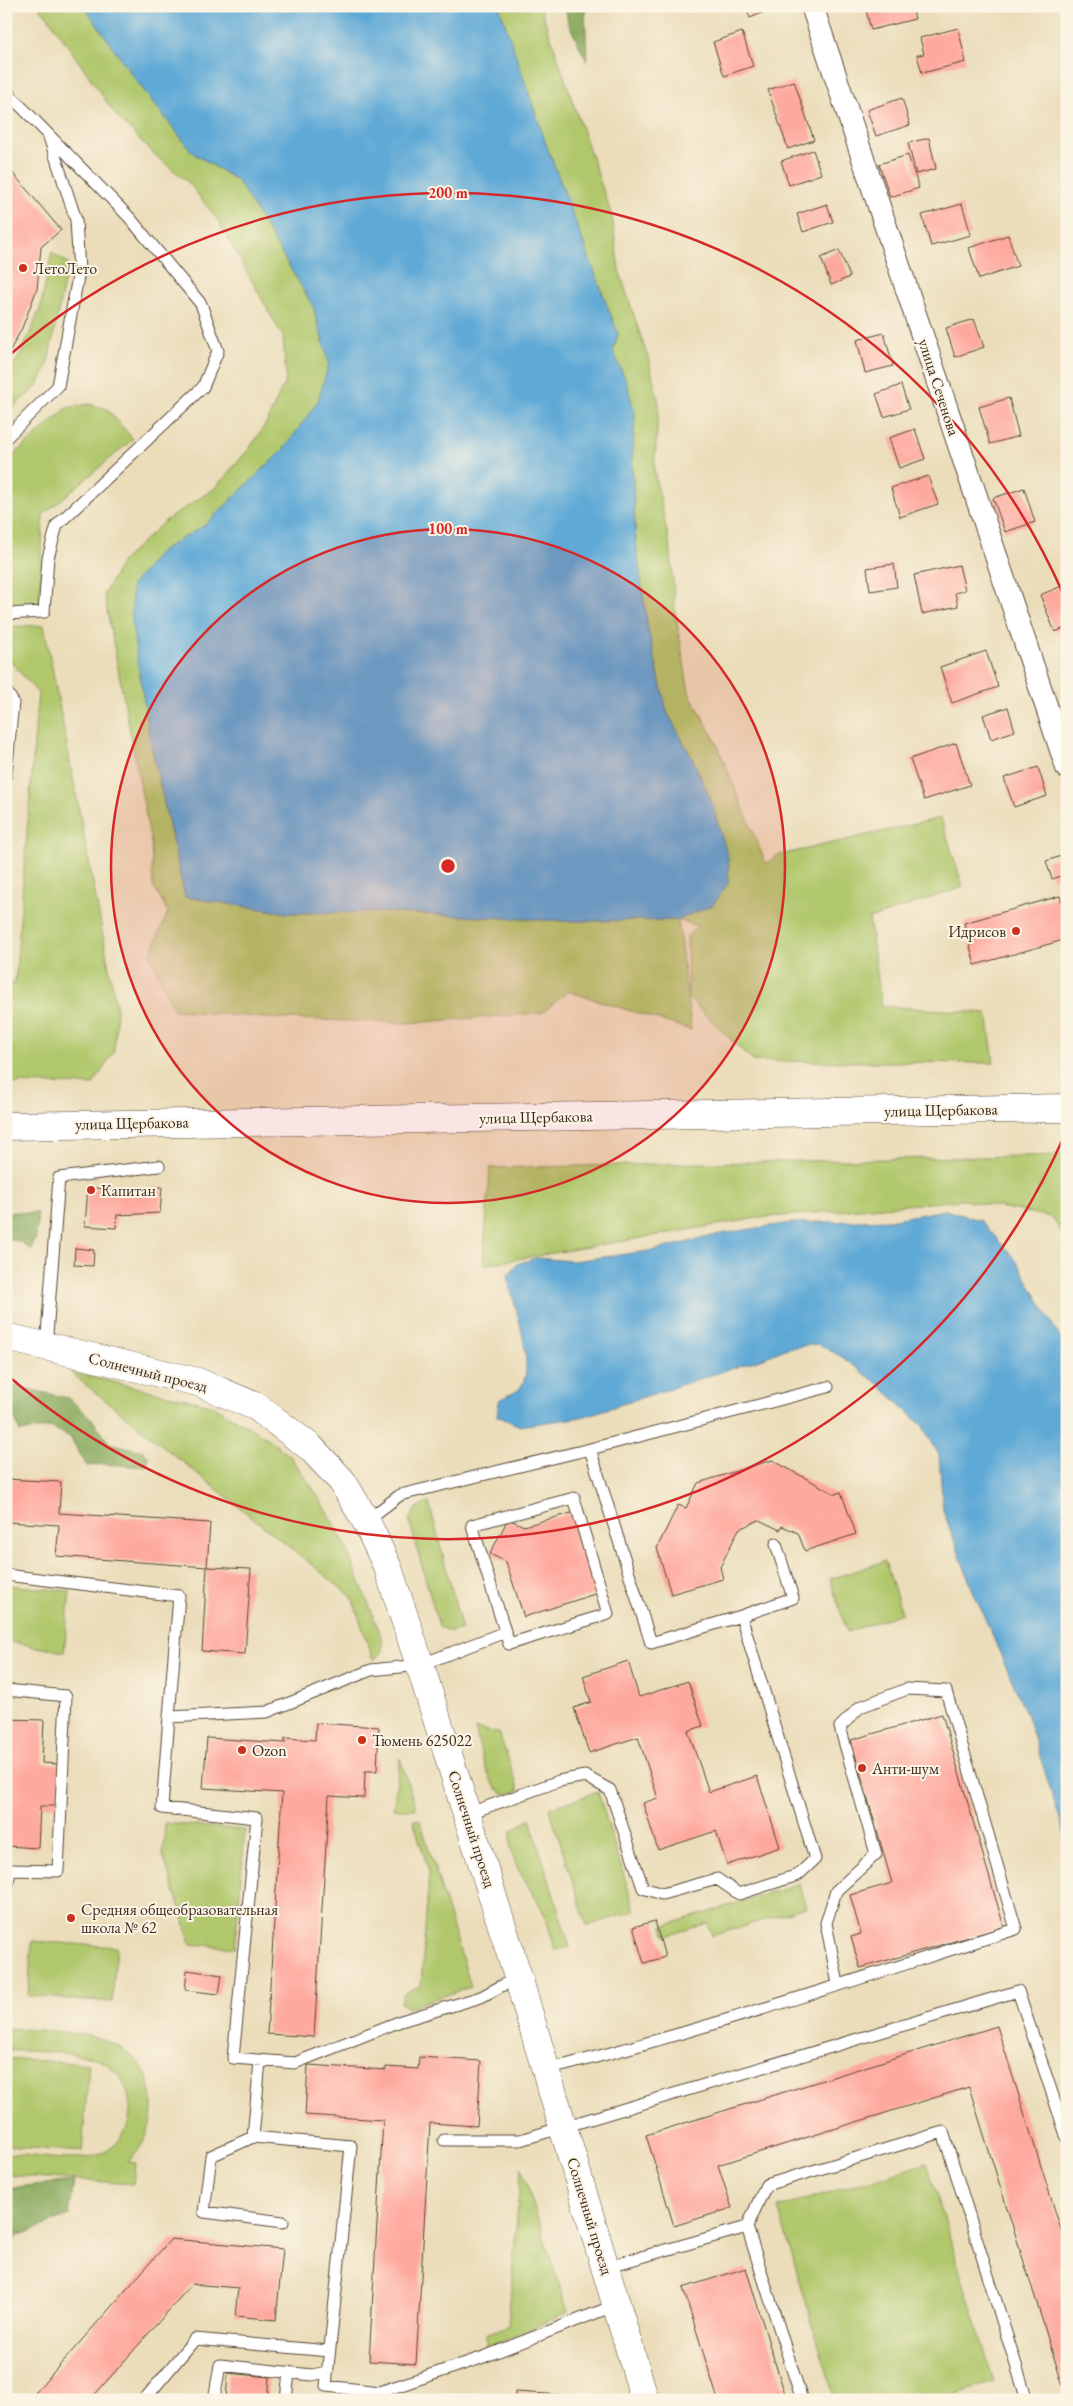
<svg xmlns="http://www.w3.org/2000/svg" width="1073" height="2406" viewBox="0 0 1073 2406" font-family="'EB Garamond',serif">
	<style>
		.green { fill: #b0c76c; stroke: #767845 }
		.forest { fill: #8cac60; stroke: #646b3f }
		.water { fill: #5ea9d6; stroke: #4c6a7a }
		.building { fill: #fea99e }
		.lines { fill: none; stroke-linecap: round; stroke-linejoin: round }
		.lane-casing { stroke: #554535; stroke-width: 13 }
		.street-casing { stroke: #554535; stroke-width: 24 }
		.secondary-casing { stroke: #554535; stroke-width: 29 }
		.lane { stroke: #fff; stroke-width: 11 }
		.street { stroke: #fff; stroke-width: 22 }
		.secondary { stroke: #fff; stroke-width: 28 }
		.ring { fill: none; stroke: #d62828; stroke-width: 2.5 }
		.poi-dot { fill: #c8321e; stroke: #fcf5e5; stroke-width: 2 }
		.labels { text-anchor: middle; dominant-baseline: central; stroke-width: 4; stroke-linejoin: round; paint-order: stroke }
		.poi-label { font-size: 16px; fill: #3b2a1e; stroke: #fcf5e5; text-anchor: start }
		.street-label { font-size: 16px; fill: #3b2a1e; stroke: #fcf5e5 }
		.centre { fill: #d62828; stroke: #fcf5e5; stroke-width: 2.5 }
		.ring-label { font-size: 15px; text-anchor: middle; font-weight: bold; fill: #d62828; stroke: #fcf5e5; stroke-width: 4; stroke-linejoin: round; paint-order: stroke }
	</style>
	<rect width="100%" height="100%" fill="#fcf5e5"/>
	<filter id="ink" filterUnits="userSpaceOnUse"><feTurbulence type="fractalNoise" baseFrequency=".02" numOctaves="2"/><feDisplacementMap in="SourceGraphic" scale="10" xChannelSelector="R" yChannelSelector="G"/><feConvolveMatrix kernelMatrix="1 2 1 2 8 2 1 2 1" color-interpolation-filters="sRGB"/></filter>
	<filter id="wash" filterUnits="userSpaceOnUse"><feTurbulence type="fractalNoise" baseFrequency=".0096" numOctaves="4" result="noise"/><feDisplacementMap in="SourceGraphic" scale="20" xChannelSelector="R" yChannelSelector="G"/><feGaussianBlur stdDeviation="1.12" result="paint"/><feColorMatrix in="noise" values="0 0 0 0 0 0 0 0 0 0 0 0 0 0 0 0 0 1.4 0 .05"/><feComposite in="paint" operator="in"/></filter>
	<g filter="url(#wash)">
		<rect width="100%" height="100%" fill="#ebddba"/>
		<path class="green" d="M 38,6 L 84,6 L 138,83 L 193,153 L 238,181 L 313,306 L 329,363 L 319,401 L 284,449 L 205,525 L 161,551 L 149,735 L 185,897 L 288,913 L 380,912 L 567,921 L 678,920 L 711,800 L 692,758 L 667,712 L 648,629 L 636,545 L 632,464 L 635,414 L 626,381 L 613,351 L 618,334 L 546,144 L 499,6 L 540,6 L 612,216 L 619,270 L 649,361 L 659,404 L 654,470 L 671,551 L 675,611 L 689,692 L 716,742 L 766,864 L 776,856 L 941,818 L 963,887 L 869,919 L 882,1006 L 987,1013 L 994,1063 L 753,1061 L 688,998 L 687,936 L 698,926 L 678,920 L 691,1030 L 568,991 L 542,1013 L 408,1023 L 263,1018 L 174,1010 L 150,955 L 168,912 L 153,886 L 151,843 L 104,594 L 122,561 L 165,521 L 215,488 L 249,449 L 267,422 L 286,379 L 283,337 L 218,220 L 188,182 L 156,156 L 117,117 L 48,17 Z
			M 52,252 L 68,263 L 47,367 L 38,385 L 6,414 L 6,377 L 22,352 L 40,309 Z
			M 89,404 L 107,409 L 133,439 L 43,515 L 40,604 L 6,607 L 6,465 L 8,460 L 67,408 Z
			M 44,625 L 117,1010 L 114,1051 L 93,1085 L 6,1083 L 6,984 L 15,984 L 38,693 L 6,656 L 6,627 Z
			M 1067,1155 L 1067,1239 L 1051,1217 L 962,1200 L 758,1218 L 483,1265 L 490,1168 Z
			M 70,1372 L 211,1405 L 264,1436 L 290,1456 L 316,1493 L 344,1542 L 382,1638 C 383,1649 383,1654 373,1660 L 352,1597 Z
			M 429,1502 L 462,1629 L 451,1632 L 439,1627 L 409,1520 L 416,1509 Z
			M 885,1561 L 902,1613 L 847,1632 L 830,1579 Z
			M 6,1585 L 70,1591 L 64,1652 L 6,1641 Z
			M 475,1729 L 499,1733 L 519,1790 C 516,1791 511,1794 508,1794 C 487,1794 480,1745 475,1729 Z
			M 400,1758 L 416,1809 L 393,1809 Z
			M 598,1792 L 635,1911 L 587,1926 L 549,1808 Z
			M 530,1819 L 570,1947 L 555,1950 C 552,1938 549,1927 545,1916 C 534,1889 503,1861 512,1830 Z
			M 413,1820 L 420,1820 L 471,1987 L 407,2008 L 401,2003 L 403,1994 L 421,1985 L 429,1872 Z
			M 165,1823 L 245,1830 L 235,1948 L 191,1944 L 163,1855 Z
			M 799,1884 L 806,1907 L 712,1936 L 708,1923 L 666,1936 L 663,1926 Z
			M 32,1941 L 117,1947 L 112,2002 L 28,1996 Z
			M 6,2028 C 62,2033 150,2026 152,2104 C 153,2126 144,2147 128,2162 L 135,2163 L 133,2184 L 6,2175 L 6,2153 C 32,2155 73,2164 97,2155 C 143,2140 139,2076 97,2059 C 76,2051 30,2052 6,2050 Z
			M 6,2058 L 89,2064 L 82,2152 L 6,2146 Z
			M 927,2163 L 994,2382 L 937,2400 L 835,2400 L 778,2208 Z
			M 521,2167 L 568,2312 L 486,2349 L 486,2334 L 508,2326 Z"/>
		<path class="forest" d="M 565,6 L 585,6 L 587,62 L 568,22 Z
			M 6,1212 L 38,1213 L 36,1237 L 31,1250 L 20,1242 L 6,1237 Z
			M 6,1384 L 68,1398 L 92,1419 L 109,1443 L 143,1451 L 149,1457 L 146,1467 L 105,1464 L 87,1466 L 70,1437 L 50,1427 L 20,1432 L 14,1417 L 6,1420 Z
			M 74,2181 L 69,2216 L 17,2236 L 6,2251 L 6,2188 Z"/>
		<path class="water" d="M 84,6 L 499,6 L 546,144 L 618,334 L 613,351 L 626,381 L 635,414 L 632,464 L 636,545 L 648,629 L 667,712 L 692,758 L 711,800 L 729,861 L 728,883 L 713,905 L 678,920 L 567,921 L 380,912 L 288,913 L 185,897 L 149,735 L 132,625 L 132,585 L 161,551 L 205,525 L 284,449 L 318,401 L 329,363 L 313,306 L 238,181 L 193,153 L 138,83 Z
			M 945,1210 L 980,1220 L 1016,1260 L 1067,1350 L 1067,1841 L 1026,1713 L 973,1591 L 943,1510 L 939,1455 L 922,1425 L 877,1383 L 842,1357 L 818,1344 L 788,1348 L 761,1359 L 582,1417 L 520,1426 L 497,1416 L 499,1400 C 505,1396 516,1393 520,1388 C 537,1367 513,1301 507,1277 L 517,1264 L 536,1258 L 573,1261 L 656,1250 L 725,1233 L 791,1223 L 889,1220 Z"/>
		<g id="blocks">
			<path class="building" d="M 745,6 L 778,6 L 750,18 Z
				M 865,6 L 912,6 L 915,19 L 871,30 Z
				M 958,28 L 966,62 L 922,73 L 917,55 L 924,54 L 920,38 Z
				M 742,32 L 753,66 L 724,76 L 713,42 Z
				M 794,81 L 814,140 L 788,149 L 768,90 Z
				M 902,98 L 910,125 L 876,136 L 867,110 Z
				M 929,138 L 936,169 L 916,174 L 908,143 Z
				M 813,150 L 821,174 L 789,185 L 781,161 Z
				M 908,155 L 919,188 L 890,197 L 879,164 Z
				M 6,165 L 61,230 L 41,247 L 37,289 L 22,328 L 6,358 Z
				M 827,204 L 833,222 L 803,232 L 797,214 Z
				M 962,204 L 971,235 L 931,246 L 922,215 Z
				M 1008,235 L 1018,266 L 979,279 L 969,248 Z
				M 839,250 L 850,277 L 831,285 L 821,258 Z
				M 974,319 L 984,347 L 955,357 L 946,328 Z
				M 884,333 L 893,366 L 865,373 L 857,340 Z
				M 901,385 L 909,409 L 884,417 L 876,394 Z
				M 1009,398 L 1019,436 L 990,444 L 979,407 Z
				M 915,429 L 925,459 L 899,468 L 889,438 Z
				M 928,476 L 938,504 L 900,517 L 891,488 Z
				M 1024,488 L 1035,522 L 1005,532 L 993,498 Z
				M 894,564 L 897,587 L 870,591 L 867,568 Z
				M 959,565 L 965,590 L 955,593 L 958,606 L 922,614 L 914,575 Z
				M 1067,584 L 1067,627 L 1055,632 L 1040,595 Z
				M 986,651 L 998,687 L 952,703 L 940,667 Z
				M 1008,707 L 1015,731 L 991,739 L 983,715 Z
				M 956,743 L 970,785 L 924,800 L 910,759 Z
				M 1038,767 L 1047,796 L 1014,807 L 1004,778 Z
				M 1067,854 L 1067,874 L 1052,879 L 1046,861 Z
				M 1060,896 L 1067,921 L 1067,939 L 975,965 L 964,923 Z
				M 88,1187 L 119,1191 L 162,1187 L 160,1213 L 117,1215 L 116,1228 L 85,1226 Z
				M 75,1248 L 94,1250 L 93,1266 L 74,1265 Z
				M 772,1460 L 835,1494 L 841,1492 L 856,1534 L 805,1551 L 798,1533 L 782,1526 L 780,1530 L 759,1520 L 739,1529 L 720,1567 L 723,1579 L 671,1594 L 657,1548 L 678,1505 L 686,1508 L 698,1483 Z
				M 6,1479 L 61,1482 L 59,1513 L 210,1523 L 207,1567 L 56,1556 L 59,1525 L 6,1522 Z
				M 575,1512 L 598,1593 L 524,1617 L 506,1562 L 490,1554 L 508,1519 L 524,1526 Z
				M 207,1567 L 251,1569 L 245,1654 L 202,1651 Z
				M 628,1661 L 639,1697 L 688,1681 L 703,1726 L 688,1731 L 709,1792 L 757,1776 L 780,1847 L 727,1865 L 716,1831 L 658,1850 L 643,1803 L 658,1798 L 638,1737 L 589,1753 L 574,1708 L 591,1702 L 583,1676 Z
				M 942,1714 L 1004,1927 L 860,1968 L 851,1937 L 861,1934 L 850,1895 L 892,1883 L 851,1740 Z
				M 6,1719 L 44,1720 L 42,1763 L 60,1764 L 58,1806 L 40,1806 L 38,1848 L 6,1846 Z
				M 316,1723 L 379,1727 L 377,1771 L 365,1771 L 364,1798 L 329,1796 L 314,2037 L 267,2034 L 282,1793 L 203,1788 L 207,1738 L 285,1743 L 285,1738 L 315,1740 Z
				M 655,1921 L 665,1957 L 644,1963 L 633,1927 Z
				M 187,1970 L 222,1975 L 219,1994 L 185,1990 Z
				M 997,2026 L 1067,2249 L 1067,2399 L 969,2087 L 718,2165 L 732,2208 L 674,2226 L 646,2135 Z
				M 419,2057 L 481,2061 L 477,2126 L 430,2123 L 416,2364 L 369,2361 L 383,2120 L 305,2115 L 308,2065 L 386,2070 L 386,2067 L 418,2069 Z
				M 171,2239 L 283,2249 L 276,2320 L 235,2316 L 238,2288 L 192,2284 L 90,2400 L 29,2400 Z
				M 746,2268 L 771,2350 L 787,2400 L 718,2400 L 683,2288 Z
				M 228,2373 L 269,2377 L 267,2400 L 226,2400 Z
				M 515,2392 L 579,2396 L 578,2400 L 481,2400 L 481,2396 L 515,2398 Z"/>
		</g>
	</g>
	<g filter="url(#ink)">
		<use href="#blocks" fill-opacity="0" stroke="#554535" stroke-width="1"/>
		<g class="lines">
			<defs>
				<path id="lane" d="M 6,91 L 129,217 L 201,304 L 218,351 L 203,387 L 57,525 L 48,558 L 44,612 L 6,614
					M 6,438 L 58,386 L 79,271 L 76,220 L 49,137
					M 6,691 L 13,702 L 6,775
					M 46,1347 L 59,1178 L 159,1166
					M 590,1449 L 828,1387
					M 574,1498 L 608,1614 L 509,1644 L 472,1525 Z
					M 366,1521 L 400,1495 L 590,1449 L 651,1643 L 741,1616 L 815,1859 L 798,1875 L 739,1894 L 717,1879 L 662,1894 L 643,1888 L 610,1790 L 585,1776 L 559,1781 L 467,1814
					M 6,1575 L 179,1596 L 169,1717 L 267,1712 L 371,1670 L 420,1665 L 505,1632
					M 741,1616 L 793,1598 L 776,1544
					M 6,1690 L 66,1696 L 58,1871 L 10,1870 L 6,1896
					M 169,1717 L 162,1808 L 257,1818 L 233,2058 L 295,2063 L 401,2021 L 481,1997 L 518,1977
					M 260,2061 L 253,2137 L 351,2146 L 326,2386 L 380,2392 L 481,2358 L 616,2305
					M 546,2070 C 705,2030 860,1978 1016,1929 L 946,1691 L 907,1689 L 860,1707 L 840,1727 L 876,1854 L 836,1891 L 826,1923 L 838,1984
					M 253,2137 L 211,2156 L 204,2212 L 283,2222
					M 444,2140 L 520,2140 L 1018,1991 L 1067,2138
					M 606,2267 L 747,2227
					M 144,2400 L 195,2339 L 329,2351
					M 214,2400 L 220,2365 L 312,2375 L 327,2372
					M 286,2400 L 289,2372
					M 802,2400 L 747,2227 L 766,2185 L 943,2132 L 1027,2400"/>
				<path id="street" d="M 812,6 L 1067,768"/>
				<path id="secondary" d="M 6,1126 L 1067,1108
					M 6,1337 L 198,1382 L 257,1407 L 310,1447 L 342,1481 L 366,1521 L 388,1568 L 420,1665 L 518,1977 L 645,2400"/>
			</defs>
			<use href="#lane" class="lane-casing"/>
			<use href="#street" class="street-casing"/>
			<use href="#secondary" class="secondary-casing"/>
			<use href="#lane" class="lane"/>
			<use href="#street" class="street"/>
			<use href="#secondary" class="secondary"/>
		</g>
	</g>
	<circle cx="448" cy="866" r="337" fill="#d62828" fill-opacity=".12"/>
	<g class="ring">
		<circle cx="448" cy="866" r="337"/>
		<path d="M1065 1134A673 673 0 0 1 6 1374M6 358A673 673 0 0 1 1065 598"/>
	</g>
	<g class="poi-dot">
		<circle cx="23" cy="268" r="5"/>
		<circle cx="1016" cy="931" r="5"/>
		<circle cx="91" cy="1190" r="5"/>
		<circle cx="362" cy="1740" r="5"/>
		<circle cx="242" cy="1750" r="5"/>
		<circle cx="862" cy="1768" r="5"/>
		<circle cx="71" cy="1918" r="5"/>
	</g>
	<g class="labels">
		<g class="poi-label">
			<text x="33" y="268">ЛетоЛето</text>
			<text x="1006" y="931" text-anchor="end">Идрисов</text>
			<text x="101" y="1190">Капитан</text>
			<text x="372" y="1740">Тюмень 625022</text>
			<text x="252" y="1750">Ozon</text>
			<text x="872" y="1768">Анти-шум</text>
			<text x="81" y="1909">Средняя общеобразовательная<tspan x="81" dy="18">школа № 62</tspan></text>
		</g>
		<g class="street-label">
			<text transform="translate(939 387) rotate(72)">улица Сеченова</text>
			<text transform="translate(941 1110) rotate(-1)">улица Щербакова</text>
			<text transform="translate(536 1117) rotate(-1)">улица Щербакова</text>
			<text transform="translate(132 1123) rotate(-1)">улица Щербакова</text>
			<text transform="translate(148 1372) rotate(14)">Солнечный проезд</text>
			<text transform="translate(472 1829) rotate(72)">Солнечный проезд</text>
			<text transform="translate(590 2216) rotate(73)">Солнечный проезд</text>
		</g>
	</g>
	<circle cx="448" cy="866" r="8" class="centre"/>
	<g class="ring-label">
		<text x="448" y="198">200 m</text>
		<text x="448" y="534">100 m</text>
	</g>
	<rect width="1073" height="2406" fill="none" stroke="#fcf5e5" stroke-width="25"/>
</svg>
